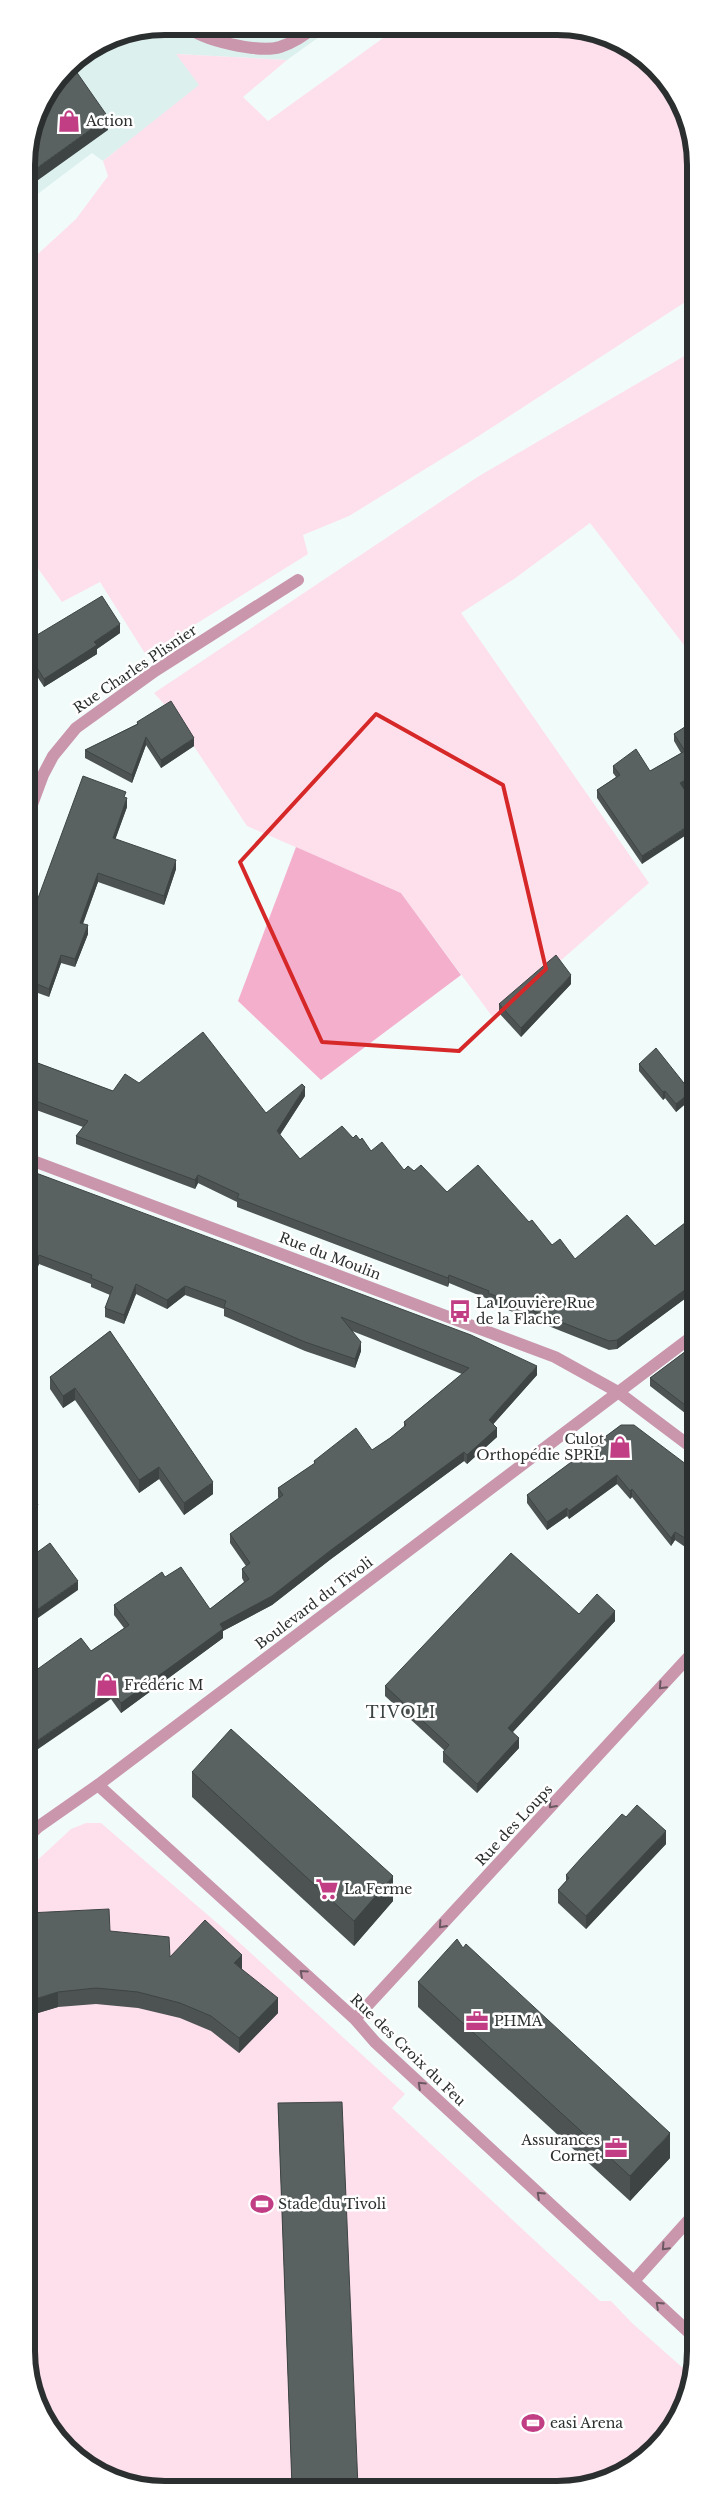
<svg xmlns="http://www.w3.org/2000/svg" width="722" height="2516" viewBox="0 0 722 2516" font-family="'Libre Baskerville',serif">
	<style>
		.built { fill: #dcf0ee }
		.green { fill: #fee0ec }
		.forest { fill: #f4afcd }
		.lines { fill: none; stroke-linecap: round; stroke-linejoin: round }
		.service { stroke: #c996ac; stroke-width: 12 }
		.minor { stroke: #c996ac; stroke-width: 12 }
		.tertiary { stroke: #c996ac; stroke-width: 12 }
		.wall { fill: #4d5353 }
		.shaded-wall { fill: #3e4444 }
		.building { fill: #596161; stroke: #3e4444 }
		.oneway { stroke: #6b5861 }
		.marked { fill: none; stroke: #d62828; stroke-width: 4; stroke-linejoin: round }
		.labels { text-anchor: middle; dominant-baseline: central; stroke-width: 5; stroke-linejoin: round; paint-order: stroke }
		.poi-label { font-size: 14px; fill: #2c2f2f; stroke: #fff; text-anchor: start }
		.street-label { font-size: 14px; fill: #2c2f2f; stroke: #fff }
		.quarter-label { font-size: 16px; letter-spacing: 1px; fill: #3b4343; stroke: #fff }
		.rim { fill: none; stroke: #2c2f2f; stroke-width: 6 }
	</style>
	<rect width="100%" height="100%" fill="#f1fbfa"/>
	<path class="built" d="M 165,26 L 333,27 L 287,60 L 177,54 L 200,85 L 103,161 L 92,153 L 27,202 L 27,157 L 67,67 L 112,37 Z"/>
	<path class="green" d="M 397,28 L 584,29 L 655,67 L 693,139 L 693,297 L 474,439 L 349,516 L 303,535 L 308,554 L 146,655 L 100,582 L 62,602 L 27,553 L 27,264 L 76,219 L 108,176 L 103,161 L 199,85 L 176,54 L 287,60 L 243,97 L 268,121 Z
		M 693,351 L 694,658 L 590,523 L 514,579 L 461,613 L 649,883 L 494,1019 L 401,893 L 247,826 L 171,712 L 154,693 L 479,476 Z
		M 86,1823 L 101,1823 L 231,1935 L 405,2094 L 392,2108 L 600,2301 L 611,2301 L 632,2323 L 692,2376 L 685,2404 L 661,2443 L 626,2471 L 583,2487 L 139,2487 L 67,2449 L 29,2377 L 28,1869 L 71,1829 Z"/>
	<path class="forest" d="M 296,847 L 401,893 L 461,975 L 321,1080 L 238,1001 Z"/>
	<g class="lines">
		<path class="service" d="M 187,26 C 202,41 260,53 280,47 C 292,43 305,35 314,27"/>
		<path class="minor" d="M 27,818 L 43,775 L 53,756 L 76,728 L 155,671 L 298,580
			M 98,1785 L 355,2019 L 375,2042 L 695,2338
			M 355,2019 L 695,1650
			M 634,2281 L 695,2213"/>
		<path class="tertiary" d="M 28,1159 L 555,1357 L 618,1392 L 695,1450
			M 28,1837 L 38,1827 L 98,1785 L 694,1335"/>
	</g>
	<path class="wall" d="M 120,633 L 97,649 L 97,654 L 44,687 L 27,661 L 27,641 Z
		M 694,721 L 694,782 L 684,789 L 642,864 L 597,798 L 597,790 L 616,777 L 613,773 L 613,766 L 650,771 L 681,753 L 674,741 L 674,734 Z
		M 137,722 L 194,746 L 161,768 L 146,745 L 132,783 L 85,758 L 85,750 L 137,724 Z
		M 126,798 L 127,807 L 115,839 L 176,869 L 164,905 L 98,882 L 83,924 L 88,934 L 75,967 L 61,963 L 49,997 L 27,989 L 27,928 Z
		M 571,984 L 521,1037 L 499,1013 L 499,1004 Z
		M 27,1059 L 113,1091 L 139,1083 L 266,1113 L 305,1096 L 280,1135 L 300,1159 L 353,1138 L 360,1140 L 371,1151 L 404,1170 L 414,1171 L 447,1192 L 529,1222 L 552,1245 L 575,1259 L 655,1246 L 694,1217 L 694,1209 L 694,1292 L 617,1349 L 609,1350 L 488,1302 L 488,1299 L 449,1283 L 448,1287 L 237,1207 L 237,1202 L 198,1183 L 195,1189 L 76,1144 L 76,1136 L 83,1127 L 28,1107 Z
		M 639,1064 L 691,1099 L 676,1112 L 665,1098 L 663,1100 L 639,1071 Z
		M 28,1170 L 537,1375 L 493,1424 L 497,1437 L 467,1464 L 464,1461 L 331,1559 L 272,1605 L 223,1631 L 223,1638 L 121,1713 L 111,1699 L 91,1651 L 124,1628 L 114,1615 L 114,1605 L 165,1577 L 210,1609 L 244,1582 L 242,1578 L 242,1569 L 246,1566 L 230,1543 L 230,1534 L 279,1499 L 278,1497 L 278,1488 L 314,1464 L 314,1461 L 372,1450 L 390,1438 L 404,1427 L 404,1422 L 462,1374 L 352,1331 L 361,1351 L 355,1368 L 305,1351 L 224,1316 L 224,1309 L 185,1295 L 167,1309 L 136,1294 L 124,1324 L 105,1317 L 105,1308 L 110,1295 L 91,1287 L 91,1284 L 39,1264 L 36,1271 L 28,1268 Z
		M 110,1331 L 213,1494 L 184,1515 L 159,1479 L 139,1493 L 75,1400 L 63,1408 L 50,1389 L 50,1377 Z
		M 694,1345 L 694,1420 L 650,1386 L 650,1378 Z
		M 621,1425 L 695,1471 L 695,1549 L 690,1546 L 688,1549 L 675,1540 L 671,1546 L 632,1497 L 630,1499 L 617,1484 L 569,1519 L 567,1516 L 547,1530 L 527,1503 L 527,1495 Z
		M 579,1614 L 615,1621 L 513,1732 L 519,1748 L 477,1793 L 443,1762 L 443,1752 L 445,1751 L 385,1696 L 385,1686 Z
		M 192,1772 L 393,1901 L 354,1946 L 192,1797 Z
		M 626,1817 L 666,1844 L 586,1929 L 558,1903 L 558,1890 L 566,1881 L 566,1875 Z
		M 110,1931 L 170,1957 L 242,1969 L 278,2013 L 239,2053 L 211,2031 L 180,2018 L 138,2008 L 96,2004 L 58,2007 L 28,2016 Z
		M 463,1948 L 670,2158 L 630,2201 L 418,2007 L 418,1982 Z
		M 695,1988 L 695,2017 L 691,2014 L 691,1993 Z
		M 278,2103 L 358,2487 L 292,2487 Z"/>
	<path class="shaded-wall" d="M 108,117 L 108,130 L 27,188 L 27,175 Z
		M 120,624 L 120,633 L 97,649 L 97,654 L 44,687 L 44,679 L 94,642 Z
		M 31,684 L 31,693 L 27,701 L 27,692 Z
		M 146,737 L 146,745 L 132,783 L 132,775 Z
		M 194,738 L 194,746 L 161,768 L 161,760 Z
		M 694,775 L 694,782 L 680,791 L 680,783 Z
		M 127,798 L 127,807 L 113,846 L 113,838 Z
		M 694,822 L 694,830 L 642,864 L 642,856 Z
		M 176,860 L 176,869 L 164,905 L 164,896 Z
		M 98,873 L 98,882 L 80,931 L 80,923 Z
		M 88,925 L 88,934 L 75,967 L 75,959 Z
		M 61,955 L 61,963 L 49,997 L 49,989 Z
		M 571,975 L 571,984 L 521,1037 L 521,1028 Z
		M 30,1036 L 30,1045 L 27,1052 L 27,1044 Z
		M 305,1087 L 305,1096 L 277,1139 L 277,1131 Z
		M 665,1091 L 665,1098 L 663,1100 L 663,1092 Z
		M 691,1092 L 691,1099 L 676,1112 L 676,1104 Z
		M 198,1175 L 198,1183 L 195,1189 L 195,1180 Z
		M 39,1255 L 39,1264 L 36,1271 L 36,1262 Z
		M 449,1275 L 449,1283 L 448,1287 L 448,1278 Z
		M 694,1283 L 694,1292 L 617,1349 L 617,1340 Z
		M 136,1284 L 136,1294 L 124,1324 L 124,1315 Z
		M 185,1286 L 185,1295 L 167,1309 L 167,1300 Z
		M 361,1342 L 361,1351 L 355,1368 L 355,1359 Z
		M 537,1366 L 537,1375 L 489,1429 L 489,1420 Z
		M 75,1388 L 75,1400 L 63,1408 L 63,1396 Z
		M 497,1428 L 497,1437 L 467,1464 L 467,1455 Z
		M 464,1452 L 464,1461 L 331,1559 L 272,1605 L 223,1631 L 223,1638 L 121,1713 L 121,1703 L 220,1624 L 331,1550 Z
		M 159,1467 L 159,1479 L 139,1493 L 139,1480 Z
		M 617,1475 L 617,1484 L 569,1519 L 569,1511 Z
		M 213,1482 L 213,1494 L 184,1515 L 184,1503 Z
		M 632,1489 L 632,1497 L 630,1499 L 630,1491 Z
		M 38,1505 L 38,1509 L 28,1517 L 28,1512 Z
		M 567,1508 L 567,1516 L 547,1530 L 547,1522 Z
		M 675,1532 L 675,1540 L 671,1546 L 671,1538 Z
		M 690,1537 L 690,1546 L 688,1549 L 688,1540 Z
		M 78,1581 L 78,1590 L 28,1625 L 28,1616 Z
		M 615,1611 L 615,1621 L 508,1737 L 508,1728 Z
		M 111,1690 L 111,1699 L 28,1756 L 28,1747 Z
		M 519,1738 L 519,1748 L 477,1793 L 477,1784 Z
		M 666,1831 L 666,1844 L 586,1929 L 586,1916 Z
		M 393,1876 L 393,1901 L 354,1946 L 354,1921 Z
		M 242,1955 L 242,1970 L 234,1963 Z
		M 58,1992 L 58,2007 L 28,2016 L 28,2001 Z
		M 278,1998 L 278,2013 L 239,2053 L 239,2038 Z
		M 670,2133 L 670,2158 L 630,2201 L 630,2176 Z"/>
	<path class="building" d="M 71,64 L 108,117 L 27,175 L 27,157 L 37,112 L 67,67 Z
		M 102,596 L 120,624 L 94,642 L 97,645 L 44,679 L 27,652 L 27,641 Z
		M 27,682 L 31,684 L 27,692 Z
		M 171,701 L 194,738 L 161,760 L 146,737 L 132,775 L 85,750 L 138,724 L 137,722 Z
		M 694,721 L 694,775 L 680,783 L 694,804 L 694,822 L 642,856 L 597,790 L 620,775 L 613,766 L 636,749 L 650,771 L 685,751 L 674,734 Z
		M 83,776 L 126,792 L 124,797 L 127,798 L 113,838 L 176,860 L 164,896 L 98,873 L 80,923 L 88,925 L 75,959 L 61,955 L 49,989 L 27,980 L 27,928 Z
		M 556,955 L 571,975 L 521,1028 L 499,1004 Z
		M 203,1032 L 266,1113 L 302,1084 L 305,1087 L 277,1131 L 300,1159 L 342,1126 L 353,1138 L 356,1135 L 360,1140 L 362,1138 L 371,1151 L 382,1142 L 404,1170 L 408,1166 L 414,1171 L 421,1165 L 447,1192 L 478,1165 L 529,1222 L 532,1220 L 552,1245 L 560,1239 L 575,1259 L 627,1215 L 655,1246 L 694,1216 L 694,1283 L 617,1340 L 609,1341 L 488,1293 L 489,1291 L 449,1275 L 448,1278 L 237,1198 L 239,1194 L 198,1175 L 195,1180 L 76,1136 L 88,1121 L 28,1098 L 27,1059 L 113,1091 L 125,1074 L 139,1083 Z
		M 27,1035 L 30,1036 L 27,1044 Z
		M 656,1048 L 691,1092 L 676,1104 L 665,1091 L 663,1092 L 639,1064 Z
		M 28,1170 L 471,1335 L 537,1366 L 489,1420 L 497,1428 L 467,1455 L 464,1452 L 331,1550 L 272,1596 L 220,1624 L 223,1629 L 121,1703 L 111,1690 L 28,1747 L 28,1676 L 81,1638 L 91,1651 L 129,1625 L 114,1605 L 162,1572 L 165,1577 L 181,1567 L 210,1609 L 249,1579 L 242,1569 L 250,1563 L 230,1534 L 283,1495 L 278,1488 L 315,1463 L 314,1461 L 356,1428 L 372,1450 L 390,1438 L 406,1425 L 404,1422 L 469,1368 L 341,1317 L 361,1342 L 355,1359 L 305,1342 L 224,1307 L 226,1301 L 185,1286 L 167,1300 L 136,1284 L 124,1315 L 105,1308 L 113,1287 L 91,1278 L 92,1275 L 39,1255 L 36,1262 L 28,1259 Z
		M 110,1331 L 213,1482 L 184,1503 L 159,1467 L 139,1480 L 75,1388 L 63,1396 L 50,1377 Z
		M 694,1345 L 694,1412 L 650,1378 Z
		M 621,1425 L 634,1425 L 695,1471 L 695,1541 L 690,1537 L 688,1540 L 675,1532 L 671,1538 L 632,1489 L 630,1491 L 617,1475 L 569,1511 L 567,1508 L 547,1522 L 527,1495 Z
		M 28,1488 L 38,1505 L 28,1512 Z
		M 50,1543 L 78,1581 L 28,1616 L 28,1559 Z
		M 511,1553 L 579,1614 L 597,1594 L 615,1611 L 508,1728 L 519,1738 L 477,1784 L 443,1752 L 449,1745 L 385,1686 Z
		M 231,1729 L 393,1876 L 354,1921 L 192,1772 Z
		M 637,1805 L 666,1831 L 586,1916 L 558,1890 L 569,1878 L 566,1875 L 582,1857 L 622,1814 L 626,1817 Z
		M 109,1909 L 110,1931 L 169,1937 L 170,1957 L 205,1920 L 242,1955 L 234,1963 L 278,1998 L 239,2038 L 211,2016 L 180,2003 L 138,1992 L 96,1988 L 58,1992 L 28,2001 L 28,1913 Z
		M 457,1939 L 463,1948 L 466,1944 L 670,2133 L 630,2176 L 418,1982 Z
		M 695,1988 L 695,1996 L 691,1993 Z
		M 342,2102 L 358,2487 L 292,2487 L 278,2103 Z"/>
	<defs><path id="oneway-chevron" d="M-2-3.5L2.5 0L-2 3.5" fill="none" stroke-width="1.6" stroke-linecap="round" stroke-linejoin="round" transform="scale(1.25)"/></defs>
	<g class="oneway">
		<use href="#oneway-chevron" transform="translate(662 1686) rotate(133)"/>
		<use href="#oneway-chevron" transform="translate(552 1805) rotate(132)"/>
		<use href="#oneway-chevron" transform="translate(442 1925) rotate(132)"/>
		<use href="#oneway-chevron" transform="translate(303 1973) rotate(-138)"/>
		<use href="#oneway-chevron" transform="translate(421 2085) rotate(-137)"/>
		<use href="#oneway-chevron" transform="translate(540 2195) rotate(-137)"/>
		<use href="#oneway-chevron" transform="translate(665 2247) rotate(133)"/>
		<use href="#oneway-chevron" transform="translate(659 2305) rotate(-137)"/>
	</g>
	<path class="marked" d="M 376,714 L 503,785 L 546,969 L 459,1051 L 322,1042 L 240,862 Z"/>
	<defs>
		<symbol id="shop-bare" viewBox="-9 -9 18 18"><path d="M-5-2.5h2.3a2.7 3.5 0 0 1 5.4 0H5L5.5 6h-11ZM-1.5-2.5h3a1.5 2.3 0 0 0-3 0Z" fill="#c13e84" stroke="#fff" stroke-width="2.5" paint-order="stroke"/></symbol>
		<symbol id="bus-bare" viewBox="-9 -9 18 18"><path d="M-5-6H5V4H4V6H2V4H-2V6H-4V4H-5ZM-3.5-4V0h7V-4ZM-3.5 1.2v1.5H-2V1.2ZM2 1.2v1.5H3.5V1.2Z" fill="#c13e84" stroke="#fff" stroke-width="2.5" paint-order="stroke"/></symbol>
		<symbol id="supermarket-bare" viewBox="-9 -9 18 18"><path d="M-6-5.5h2.5l.6 2H6L4.5 2H-2.5L-4.4-4H-6ZM-1.5 3.2a1.3 1.3 0 1 0 .1 0ZM3 3.2a1.3 1.3 0 1 0 .1 0Z" fill="#c13e84" stroke="#fff" stroke-width="2.5" paint-order="stroke"/></symbol>
		<symbol id="office-bare" viewBox="-9 -9 18 18"><path d="M-6-3h4V-5.5h4V-3h4V5H-6ZM-1-4.5V-3h2v-1.5ZM-6 0V1H6V0Z" fill="#c13e84" stroke="#fff" stroke-width="2.5" paint-order="stroke"/></symbol>
		<symbol id="stadium-bare" viewBox="-9 -9 18 18"><path d="M0-5a6.5 5 0 1 0 0 10a6.5 5 0 1 0 0-10ZM-3.5-1.8h7v3.6h-7Z" fill="#c13e84" stroke="#fff" stroke-width="2.5" paint-order="stroke"/></symbol>
	</defs>
	<g fill-rule="evenodd">
		<use href="#shop-bare" x="53" y="105" width="32" height="32"/>
		<use href="#bus-bare" x="444" y="1295" width="32" height="32"/>
		<use href="#shop-bare" x="604" y="1431" width="32" height="32"/>
		<use href="#shop-bare" x="91" y="1669" width="32" height="32"/>
		<use href="#supermarket-bare" x="311" y="1873" width="32" height="32"/>
		<use href="#office-bare" x="461" y="2005" width="32" height="32"/>
		<use href="#office-bare" x="600" y="2132" width="32" height="32"/>
		<use href="#stadium-bare" x="246" y="2188" width="32" height="32"/>
		<use href="#stadium-bare" x="517" y="2407" width="32" height="32"/>
	</g>
	<g class="labels">
		<g class="poi-label">
			<text x="86" y="121">Action</text>
			<text x="476" y="1303">La Louvière Rue<tspan x="476" dy="16">de la Flache</tspan></text>
			<text x="604" y="1439" text-anchor="end">Culot<tspan x="604" dy="16">Orthopédie SPRL</tspan></text>
			<text x="124" y="1685">Frédéric M</text>
			<text x="344" y="1889">La Ferme</text>
			<text x="494" y="2021">PHMA</text>
			<text x="600" y="2140" text-anchor="end">Assurances<tspan x="600" dy="16">Cornet</tspan></text>
			<text x="278" y="2204">Stade du Tivoli</text>
			<text x="550" y="2423">easi Arena</text>
		</g>
		<g class="street-label">
			<text transform="translate(135 669) rotate(-34)">Rue Charles Plisnier</text>
			<text transform="translate(330 1256) rotate(21)">Rue du Moulin</text>
			<text transform="translate(314 1603) rotate(-37)">Boulevard du Tivoli</text>
			<text transform="translate(514 1825) rotate(-47)">Rue des Loups</text>
			<text transform="translate(408 2050) rotate(44)">Rue des Croix du Feu</text>
		</g>
		<g class="quarter-label">
			<text x="401" y="1712">TIVOLI</text>
		</g>
	</g>
	<path d="M0 0H722V2516H0ZM165 35H557A130 130 0 0 1 687 165V2351A130 130 0 0 1 557 2481H165A130 130 0 0 1 35 2351V165A130 130 0 0 1 165 35Z" fill="#fff" fill-rule="evenodd"/>
	<path class="rim" d="M165 35H557A130 130 0 0 1 687 165V2351A130 130 0 0 1 557 2481H165A130 130 0 0 1 35 2351V165A130 130 0 0 1 165 35Z"/>
</svg>
